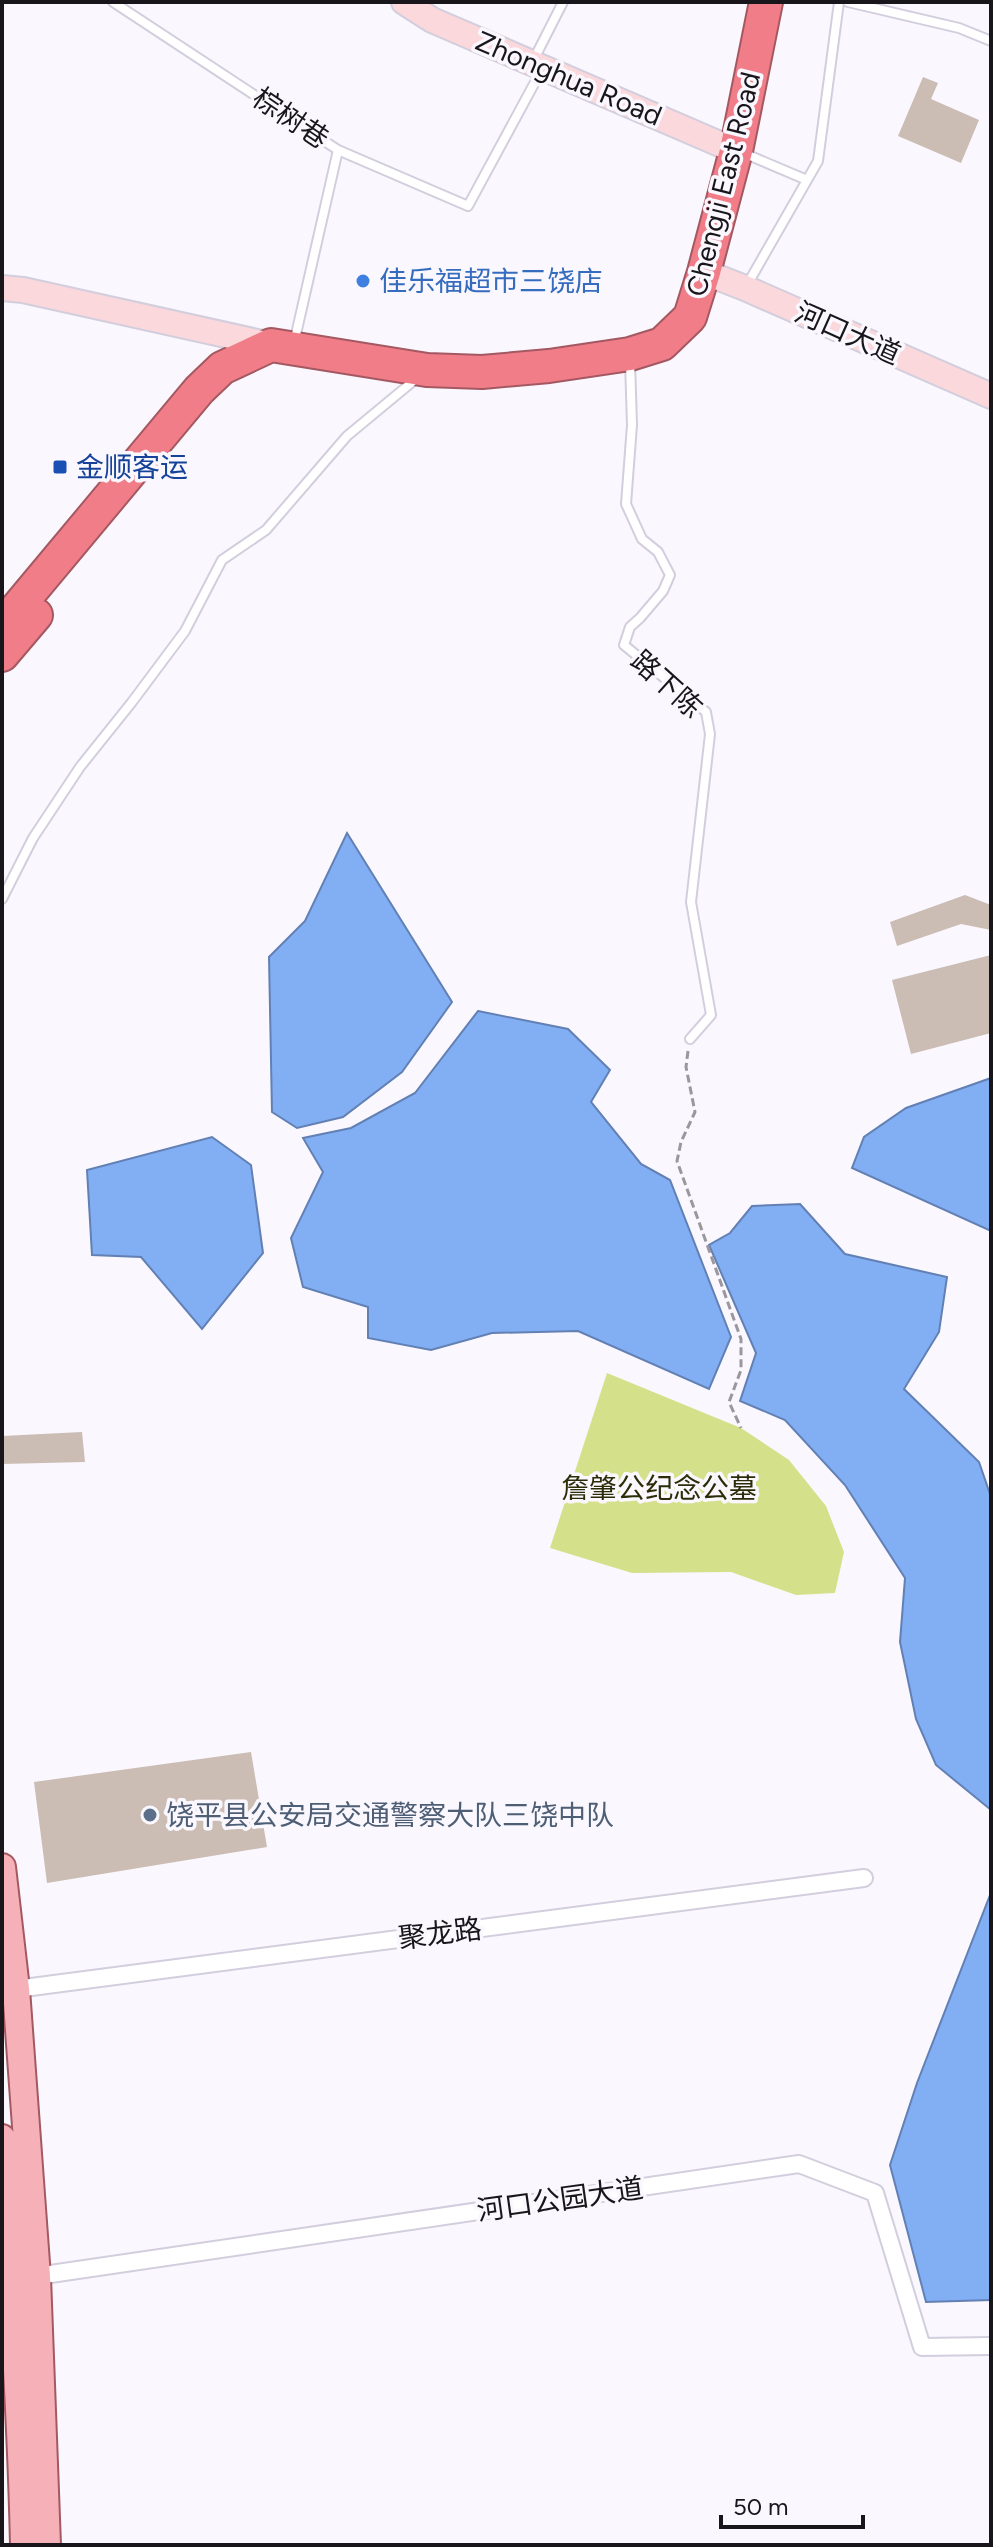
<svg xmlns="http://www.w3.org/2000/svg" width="993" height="2547" viewBox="0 0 993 2547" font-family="Figtree,'Noto Sans SC',sans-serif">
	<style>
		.green { fill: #d5e08b }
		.water { fill: #82aef4; stroke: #6280b3; stroke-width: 2 }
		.building { fill: #cbbcb4 }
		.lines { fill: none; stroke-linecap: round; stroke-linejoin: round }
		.lane-casing { stroke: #d3cedd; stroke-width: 12 }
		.street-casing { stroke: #d3cedd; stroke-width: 20 }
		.secondary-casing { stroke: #d3cedd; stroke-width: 28 }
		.primary-casing { stroke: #a45962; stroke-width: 30 }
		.highway-casing { stroke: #a45962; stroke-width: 36 }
		.path { stroke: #9a989d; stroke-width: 3; stroke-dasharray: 8 4; stroke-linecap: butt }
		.lane { stroke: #fff; stroke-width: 8 }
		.street { stroke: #fff; stroke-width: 16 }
		.secondary { stroke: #fad8db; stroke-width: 24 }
		.primary { stroke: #f6b1b8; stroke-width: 26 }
		.highway { stroke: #f07d88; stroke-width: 32 }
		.shop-dot { fill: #3f7fe0; stroke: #faf8fe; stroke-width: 3 }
		.transit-dot { fill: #1a4fb4; stroke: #faf8fe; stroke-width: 3 }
		.service-dot { fill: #5c6f8a; stroke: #faf8fe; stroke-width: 3 }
		.labels { text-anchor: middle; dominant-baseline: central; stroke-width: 7; stroke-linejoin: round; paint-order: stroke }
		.street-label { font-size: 28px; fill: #18161b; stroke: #faf8fe }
		.shop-label { font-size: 28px; fill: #366cbe; stroke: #faf8fe; text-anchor: start }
		.transit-label { font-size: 28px; fill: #164399; stroke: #faf8fe; text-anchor: start }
		.park-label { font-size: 28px; fill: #2a2d07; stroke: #faf8fe }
		.service-label { font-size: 28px; fill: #4e5e75; stroke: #faf8fe; text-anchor: start }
	</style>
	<rect width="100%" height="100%" fill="#faf8fe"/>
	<path class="green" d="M 607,1373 L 741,1428 L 789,1460 L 826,1506 L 844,1552 L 835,1593 L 796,1595 L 731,1572 L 632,1573 L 550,1548 Z"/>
	<path class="water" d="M 347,833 L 452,1002 L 402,1072 L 343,1117 L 297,1128 L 272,1112 L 269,957 L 305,921 Z
		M 478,1011 L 568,1029 L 610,1070 L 591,1102 L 641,1164 L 670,1180 L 731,1337 L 709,1389 L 578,1331 L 492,1333 L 431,1350 L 368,1338 L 368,1307 L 303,1287 L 291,1238 L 323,1172 L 303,1138 L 351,1128 L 415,1093 Z
		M 991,1078 L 991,1231 L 852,1168 L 864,1137 L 906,1108 Z
		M 212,1137 L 251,1165 L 263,1253 L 202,1329 L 141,1257 L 92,1255 L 87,1170 Z
		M 800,1204 L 845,1254 L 947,1277 L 939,1332 L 904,1389 L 979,1462 L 991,1497 L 991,1810 L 936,1765 L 916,1719 L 900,1642 L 905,1578 L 845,1485 L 785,1420 L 740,1401 L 756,1353 L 709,1245 L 730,1233 L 752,1206 Z
		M 991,1873 L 991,2300 L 926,2302 L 890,2165 L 917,2083 L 990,1895 Z"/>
	<path class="building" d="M 923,77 L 938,83 L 931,99 L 979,120 L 961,163 L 898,136 Z
		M 965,895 L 991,905 L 991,930 L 961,924 L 897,946 L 890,922 Z
		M 991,955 L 991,1033 L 911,1054 L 892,980 Z
		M 82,1432 L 85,1462 L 2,1464 L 2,1436 Z
		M 251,1752 L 267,1847 L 47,1883 L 34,1782 Z"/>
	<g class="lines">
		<defs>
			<path id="lane" d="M 113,2 L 338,150 L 294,343
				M 848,2 L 959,28 L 991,41
				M 533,61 L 563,2
				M 338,150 L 468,206 L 541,71
				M 741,152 L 807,180
				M 747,285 L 818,161 L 839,2
				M 630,362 L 632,425 L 626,504 L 642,539 L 658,552 L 670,575 L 663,591 L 640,618 L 630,627 L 624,645 L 706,712 L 710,734 L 691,902 L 711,1015 L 690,1039
				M 2,899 L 33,838 L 80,767 L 132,702 L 185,631 L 222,560 L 266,530 L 347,436 L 417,378"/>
			<path id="street" d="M 16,1989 L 864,1878
				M 30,2277 L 799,2164 L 875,2193 L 922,2347 L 991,2346"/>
			<path id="secondary" d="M 404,2 L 432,20 L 736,151
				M 704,272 L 745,288 L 991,396
				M 2,288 L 23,290 L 271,345"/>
			<path id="primary" d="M 2,1867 L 16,1989 L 37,2277 L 47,2545
				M 2,2138 C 12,2274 21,2409 24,2545"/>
			<path id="highway" d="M 2,626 L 199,390 L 222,368 L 271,345 L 427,370 L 482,372 L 549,366 L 630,354 L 662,344 L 690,317 L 704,272 L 736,151 L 766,2
				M 2,655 L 36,615"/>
		</defs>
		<use href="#lane" class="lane-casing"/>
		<use href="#street" class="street-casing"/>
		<use href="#secondary" class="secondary-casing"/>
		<use href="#primary" class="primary-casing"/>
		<use href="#highway" class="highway-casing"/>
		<path class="path" d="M 688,1051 L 686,1067 L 695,1112 L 681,1142 L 677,1161 L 741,1339 L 741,1370 L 729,1402 L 741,1428"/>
		<use href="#lane" class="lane"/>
		<use href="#street" class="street"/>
		<use href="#secondary" class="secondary"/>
		<use href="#primary" class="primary"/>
		<use href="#highway" class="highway"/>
	</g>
	<circle class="shop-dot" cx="363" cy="281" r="8"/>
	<rect class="transit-dot" x="52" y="459" width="16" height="16" rx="4"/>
	<circle class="service-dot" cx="150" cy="1815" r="8"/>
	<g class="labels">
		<g class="street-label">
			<text transform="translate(569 78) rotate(23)">Zhonghua Road</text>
			<text transform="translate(291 118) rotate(34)">棕树巷</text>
			<text transform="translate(723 184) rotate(-76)">Chengji East Road</text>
			<text transform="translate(848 333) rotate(24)">河口大道</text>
			<text transform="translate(667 684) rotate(42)">路下陈</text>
			<text transform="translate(440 1933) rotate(-7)">聚龙路</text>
			<text transform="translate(560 2199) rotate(-8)">河口公园大道</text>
		</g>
		<g class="shop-label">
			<text x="379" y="281">佳乐福超市三饶店</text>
		</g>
		<g class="transit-label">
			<text x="76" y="467">金顺客运</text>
		</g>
		<g class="park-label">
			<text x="659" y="1488">詹肇公纪念公墓</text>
		</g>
		<g class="service-label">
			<text x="166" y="1815">饶平县公安局交通警察大队三饶中队</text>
		</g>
	</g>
	<rect width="993" height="2547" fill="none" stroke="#18161b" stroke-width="8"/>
	<path d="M721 2515v12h142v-12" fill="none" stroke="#18161b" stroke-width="4"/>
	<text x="733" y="2515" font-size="24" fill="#18161b" stroke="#faf8fe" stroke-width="6" paint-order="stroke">50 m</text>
</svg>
